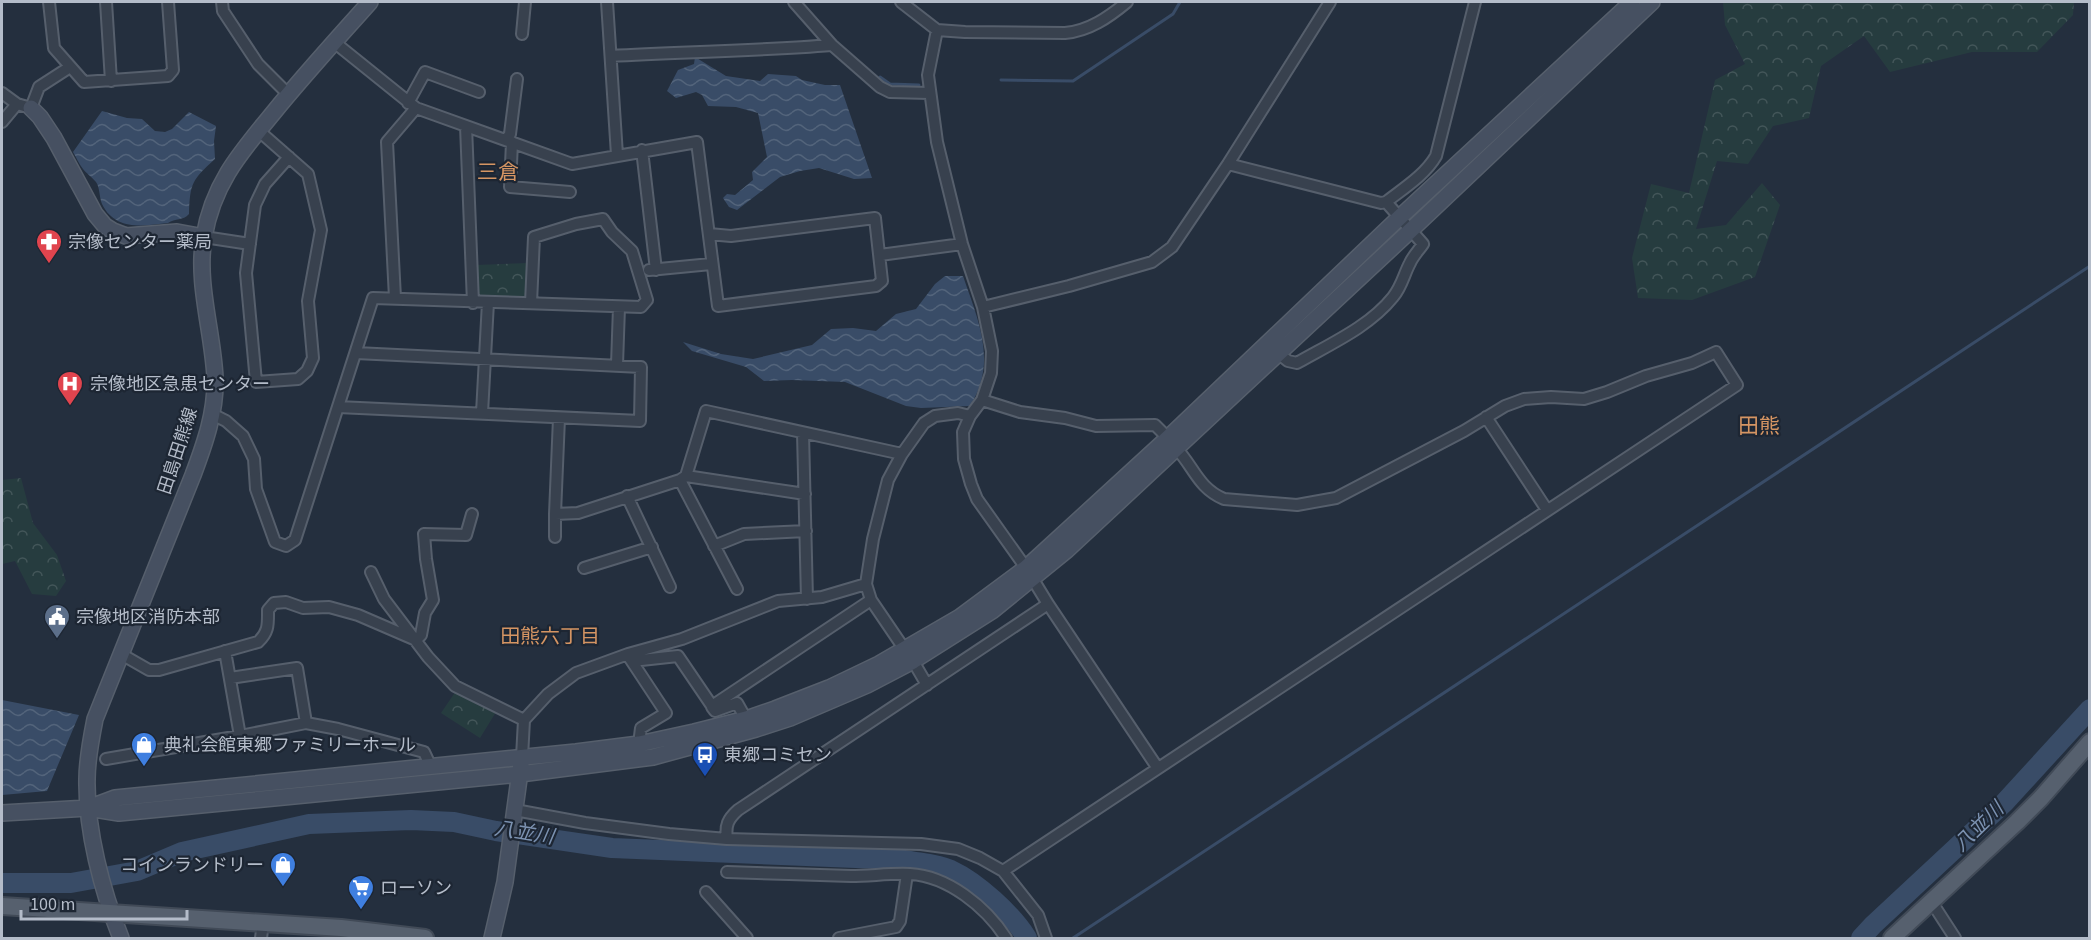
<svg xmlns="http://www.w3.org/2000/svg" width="2091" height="940" viewBox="0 0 2091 940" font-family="'Source Sans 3','Noto Sans JP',sans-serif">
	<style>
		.forest { fill: url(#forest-crowns) }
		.water { fill: url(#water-waves) }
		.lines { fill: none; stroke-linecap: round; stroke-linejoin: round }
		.stream { stroke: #394c67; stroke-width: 3 }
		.river { stroke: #394c67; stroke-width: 20 }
		.street-casing { stroke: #565f6c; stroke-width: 14 }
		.secondary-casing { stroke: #565f6c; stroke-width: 18 }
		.primary-casing { stroke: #414a57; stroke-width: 20 }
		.street { stroke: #38414e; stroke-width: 10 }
		.secondary { stroke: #465061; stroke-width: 15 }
		.primary { stroke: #56606e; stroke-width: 16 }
		.labels { text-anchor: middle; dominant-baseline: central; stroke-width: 4.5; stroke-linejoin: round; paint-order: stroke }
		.poi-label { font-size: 18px; fill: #b4bcc9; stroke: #1d2633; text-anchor: start }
		.street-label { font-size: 18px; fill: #b4bcc9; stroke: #1d2633 }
		.neighbourhood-label { font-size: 20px; fill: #d59563; stroke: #1d2633 }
		.water-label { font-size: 20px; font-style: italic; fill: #7c92b1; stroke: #1d2633 }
		.quarter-label { font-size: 21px; fill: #d59563; stroke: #1d2633 }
	</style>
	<defs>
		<pattern id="forest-crowns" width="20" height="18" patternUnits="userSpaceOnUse" patternTransform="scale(1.5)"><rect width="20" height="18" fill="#263c3f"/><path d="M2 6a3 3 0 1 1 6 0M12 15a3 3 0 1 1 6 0" fill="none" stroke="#435659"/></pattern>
		<pattern id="water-waves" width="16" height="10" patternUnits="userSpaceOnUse" patternTransform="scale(1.5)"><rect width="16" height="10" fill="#394c67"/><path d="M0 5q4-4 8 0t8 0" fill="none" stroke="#53647b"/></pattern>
	</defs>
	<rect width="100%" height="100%" fill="#242f3e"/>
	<path class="forest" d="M 1723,2 L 2074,2 L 2073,15 L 2037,52 L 1972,52 L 1890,72 L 1864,36 L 1821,66 L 1809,118 L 1773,126 L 1748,164 L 1717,161 L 1696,229 L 1726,225 L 1762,183 L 1780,205 L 1755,277 L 1692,300 L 1638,298 L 1632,258 L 1651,184 L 1689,193 L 1715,80 L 1745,64 L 1725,25 Z
		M 528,263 L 527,295 L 523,300 L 479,297 L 476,294 L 476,265 Z
		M 21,478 L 33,523 L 57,555 L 66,581 L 56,596 L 32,594 L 15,561 L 2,564 L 2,480 Z
		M 456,691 L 496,712 L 480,738 L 441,713 Z"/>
	<path class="water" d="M 695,57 L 726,76 L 760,81 L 768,74 L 796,76 L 802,80 L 825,85 L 840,85 L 872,178 L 854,179 L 819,168 L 800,171 L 780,177 L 737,210 L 729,207 L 723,198 L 727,194 L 735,195 L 753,180 L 752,172 L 767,157 L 758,113 L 736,107 L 708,106 L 702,95 L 696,92 L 676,98 L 667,91 L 678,70 L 694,64 Z
		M 102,111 L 127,118 L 142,119 L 155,131 L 165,132 L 172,129 L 189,112 L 216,126 L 214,141 L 215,159 C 192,180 190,183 189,214 C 183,221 175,218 168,223 C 143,226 115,231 102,204 C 99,196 100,188 96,182 C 92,177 86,173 83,169 C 79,164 76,157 73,152 Z
		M 945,276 L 963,276 C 978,320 998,362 970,406 L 921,408 L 906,406 L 845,382 L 792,380 L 764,381 L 746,367 L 692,351 L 683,342 L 721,354 L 753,359 L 812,345 L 831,329 L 853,328 L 876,331 L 896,314 L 916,309 L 935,284 Z
		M 2,700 L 79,715 L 47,791 L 2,795 Z"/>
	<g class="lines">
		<path class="stream" d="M 880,77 L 890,84 L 919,85
			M 1001,80 L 1073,81 L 1173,14 L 1180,2
			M 1073,938 L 2090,266"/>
		<path class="river" d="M 2,883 L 71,883 L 137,871 L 182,852 L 309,824 L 411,820 L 454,822 L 496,831 L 612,848 L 905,860 C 919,863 937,864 951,870 C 977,882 1012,914 1027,938
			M 1861,938 L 1873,925 L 2004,803 L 2090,709"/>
		<defs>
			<path id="street" d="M 49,2 L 54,48 L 84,82 L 168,76 L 173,70 L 168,2
				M 106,2 L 111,81
				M 222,2 L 223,11 L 258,64 L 288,94
				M 607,2 L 617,155
				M 794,2 L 832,45 L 880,87 L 890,92 L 929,93
				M 901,2 L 937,30 L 965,32 L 1065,33 C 1089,31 1109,17 1127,2
				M 937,30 L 928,75 L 937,142 L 962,244 L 983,307 L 992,351 L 991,373 L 982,400 L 970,416 L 963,432 L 964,459 L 971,484 L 977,499 L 1026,568 L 1048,604 L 1157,767
				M 522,34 L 525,2
				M 334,42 L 416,108 L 572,164 L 697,142 L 718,306 L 876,286 L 882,281 L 875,218 L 731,236 L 709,234
				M 611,56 C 684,52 758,51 832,45
				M 2,93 L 17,104 L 31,108 L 39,87 L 70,67
				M 408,103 L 425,72 L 479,92
				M 2,122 L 17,104
				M 466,126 L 473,303
				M 259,131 L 308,174 L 321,230 L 308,301 L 313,358 L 307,371 L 298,379 L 256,382 L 246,273 L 255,205 L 265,184 L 289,157
				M 506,140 L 510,134 L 517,79
				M 512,142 L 510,187 L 570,192
				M 642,150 L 656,270
				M 1228,164 L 1381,203 L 1386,202 C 1404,188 1425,175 1436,156 L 1475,2
				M 204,237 L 250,244
				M 880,255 L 962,244
				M 649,270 L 711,264
				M 395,298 L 387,142 L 416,108
				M 983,307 L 1069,286 L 1152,262 L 1172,247 L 1228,164 L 1330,2
				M 1278,353 L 1288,361 L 1297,363 C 1330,344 1369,327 1393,297 C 1402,286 1404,274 1410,263 C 1413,256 1419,250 1423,244 L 1386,202
				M 617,365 L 619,307
				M 982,400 L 1020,412 L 1065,418 L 1096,426 L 1155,425 L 1168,438
				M 338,407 L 640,421 L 641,367 L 356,353
				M 482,413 L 488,302
				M 212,414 L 226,421 L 243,436 L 254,459 L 256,489 L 275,542 L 286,546 L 295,540 L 373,298 L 641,307 L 647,300 L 632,251 L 612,232 L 603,219 L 576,224 L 534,237 L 531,303
				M 1486,417 L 1547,510
				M 559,418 L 555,514 L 578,513 L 680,480 L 686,476 L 706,411 L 902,454
				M 803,433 L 807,599
				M 686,476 L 805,494
				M 680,480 L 737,589
				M 627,496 L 670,587
				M 555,537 L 555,514
				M 714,546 L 744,534 L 806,531
				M 584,568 L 652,547
				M 371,572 L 384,599 L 428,657 L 455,686 L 524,720
				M 416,640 L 421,635 L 425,613 L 433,600 L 426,559 L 424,534 L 466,535 L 472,514
				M 905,650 L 871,600 L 866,584 L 873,539 L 888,480 L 902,454 L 924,423 L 935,416 L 958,413 L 970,416
				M 225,651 L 240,736
				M 121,654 L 149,670 L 159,670 L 258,642 C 269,632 268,624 268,610 L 274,603 L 286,602 L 303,608 L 329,607 L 358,615 L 416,640
				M 629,657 L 666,713 L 641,728 L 639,744
				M 632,661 L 678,656 L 712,706 L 871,600
				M 913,661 L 927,685
				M 230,678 L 297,668 L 306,723
				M 712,707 L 715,711 L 737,703 L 746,719
				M 522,757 L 524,720 L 548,694 L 576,673 L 628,654 L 682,639 L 778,601 L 822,597 L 866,584
				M 106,759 L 240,736 L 306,723 L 338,729 L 424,752 L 431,767
				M 515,810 L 585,823 L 669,834 L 727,839 L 921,844 L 958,849 L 980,858 L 1003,871 L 1038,915 L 1046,938
				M 727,839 C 725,825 728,819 738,810 L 1048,604
				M 1003,871 L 1737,385 L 1716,352 L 1692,363 L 1646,376 L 1607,392 L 1584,399 L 1551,397 L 1524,399 L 1505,406 L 1464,431 L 1336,498 L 1297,505 L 1224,499 C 1198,488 1194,467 1176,448
				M 727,872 C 768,873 810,875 851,876 C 870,876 891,873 910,874 C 948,876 986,907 1006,938
				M 706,892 L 747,938
				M 1931,901 L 1955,938
				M 261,938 L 263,923
				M 839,938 L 896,927 L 900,921 L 907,874"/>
			<path id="secondary" d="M 31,108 L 40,117 L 54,138 L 95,214 L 105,226 L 113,231 L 126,236 L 177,232 L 204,237
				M 91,807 L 115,798 L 576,752 L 639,744 L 694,732 L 746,719 L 775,709 L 829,688 L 879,664 L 960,617 L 1026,568 L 1168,438 L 1400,217 L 1632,2
				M 2,813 L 88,808 L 119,813 L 520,774 L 653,757 L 756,729 L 790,718 L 867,685 L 913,661 L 992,611 L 1067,550 L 1411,230 L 1652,2
				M 121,938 C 102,891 86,830 87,779 C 87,759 91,739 95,719 L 193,475 C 205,443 216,412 215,378 C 213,332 196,283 204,237 C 213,183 241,152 274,112 C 305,74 338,38 370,2
				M 492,938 L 505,882 L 521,764"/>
			<path id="primary" d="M 2,906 L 341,928 L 425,938
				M 1892,938 L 2017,822 L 2041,798 L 2090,742"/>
		</defs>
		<use href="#street" class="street-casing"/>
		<use href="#secondary" class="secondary-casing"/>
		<use href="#primary" class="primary-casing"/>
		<use href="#street" class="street"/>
		<use href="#secondary" class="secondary"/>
		<use href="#primary" class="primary"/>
	</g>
	<defs>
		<symbol id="pharmacy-pin" viewBox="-11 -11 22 30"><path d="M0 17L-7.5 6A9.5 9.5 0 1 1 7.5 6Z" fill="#e0444e" stroke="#1d2633"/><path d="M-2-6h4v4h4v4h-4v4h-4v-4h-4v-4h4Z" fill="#fff"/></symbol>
		<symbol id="hospital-pin" viewBox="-11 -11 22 30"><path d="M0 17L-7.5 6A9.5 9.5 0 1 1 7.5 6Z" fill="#e0444e" stroke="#1d2633"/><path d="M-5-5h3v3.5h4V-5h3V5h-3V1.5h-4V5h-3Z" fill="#fff"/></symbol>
		<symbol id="civic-pin" viewBox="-11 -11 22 30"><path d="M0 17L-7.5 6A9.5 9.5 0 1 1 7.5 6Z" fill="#5c6f8a" stroke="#1d2633"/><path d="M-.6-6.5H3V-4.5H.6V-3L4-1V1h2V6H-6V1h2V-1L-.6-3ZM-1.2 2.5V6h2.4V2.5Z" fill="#fff"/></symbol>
		<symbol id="shop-pin" viewBox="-11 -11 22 30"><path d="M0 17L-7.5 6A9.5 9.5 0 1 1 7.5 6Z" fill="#3f7fe0" stroke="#1d2633"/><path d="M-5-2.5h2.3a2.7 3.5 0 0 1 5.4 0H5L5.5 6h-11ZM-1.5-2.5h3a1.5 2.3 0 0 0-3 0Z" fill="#fff"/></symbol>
		<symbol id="bus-pin" viewBox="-11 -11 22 30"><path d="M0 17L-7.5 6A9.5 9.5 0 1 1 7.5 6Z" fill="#1a4fb4" stroke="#1d2633"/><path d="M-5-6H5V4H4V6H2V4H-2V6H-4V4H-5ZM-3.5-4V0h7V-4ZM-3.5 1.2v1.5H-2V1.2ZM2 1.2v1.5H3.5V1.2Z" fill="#fff"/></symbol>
		<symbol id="supermarket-pin" viewBox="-11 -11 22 30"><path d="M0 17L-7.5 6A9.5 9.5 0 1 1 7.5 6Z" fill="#3f7fe0" stroke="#1d2633"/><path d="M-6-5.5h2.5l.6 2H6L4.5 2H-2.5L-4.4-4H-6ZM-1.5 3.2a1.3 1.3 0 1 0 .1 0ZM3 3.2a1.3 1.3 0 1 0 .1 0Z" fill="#fff"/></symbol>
	</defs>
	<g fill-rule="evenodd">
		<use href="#pharmacy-pin" x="34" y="227" width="30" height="40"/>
		<use href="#hospital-pin" x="55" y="369" width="30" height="40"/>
		<use href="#civic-pin" x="42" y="602" width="30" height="40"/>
		<use href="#shop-pin" x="129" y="730" width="30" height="40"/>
		<use href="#bus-pin" x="690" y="740" width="30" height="40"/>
		<use href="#shop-pin" x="268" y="850" width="30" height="40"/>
		<use href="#supermarket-pin" x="346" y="873" width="30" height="40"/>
	</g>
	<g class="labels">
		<g class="poi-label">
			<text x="68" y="242">宗像センター薬局</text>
			<text x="90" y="384">宗像地区急患センター</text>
			<text x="76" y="617">宗像地区消防本部</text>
			<text x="164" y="745">典礼会館東郷ファミリーホール</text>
			<text x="724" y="755">東郷コミセン</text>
			<text x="264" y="865" text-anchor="end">コインランドリー</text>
			<text x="380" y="888">ローソン</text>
		</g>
		<g class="street-label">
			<text transform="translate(178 451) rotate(-72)">田島田熊線</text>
		</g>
		<g class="neighbourhood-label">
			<text x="550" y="637">田熊六丁目</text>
		</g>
		<g class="water-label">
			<text transform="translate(1979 827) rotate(-44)">八並川</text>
			<text transform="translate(524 833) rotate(9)">八並川</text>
		</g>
		<g class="quarter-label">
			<text x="498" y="172">三倉</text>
			<text x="1759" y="426">田熊</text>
		</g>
	</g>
	<rect width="2091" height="940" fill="none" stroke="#b4bcc9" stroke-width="6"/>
	<path d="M21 910v9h166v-9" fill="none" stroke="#b4bcc9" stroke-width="3"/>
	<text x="30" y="910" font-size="18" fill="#b4bcc9" stroke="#1d2633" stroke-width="4.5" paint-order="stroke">100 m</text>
</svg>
